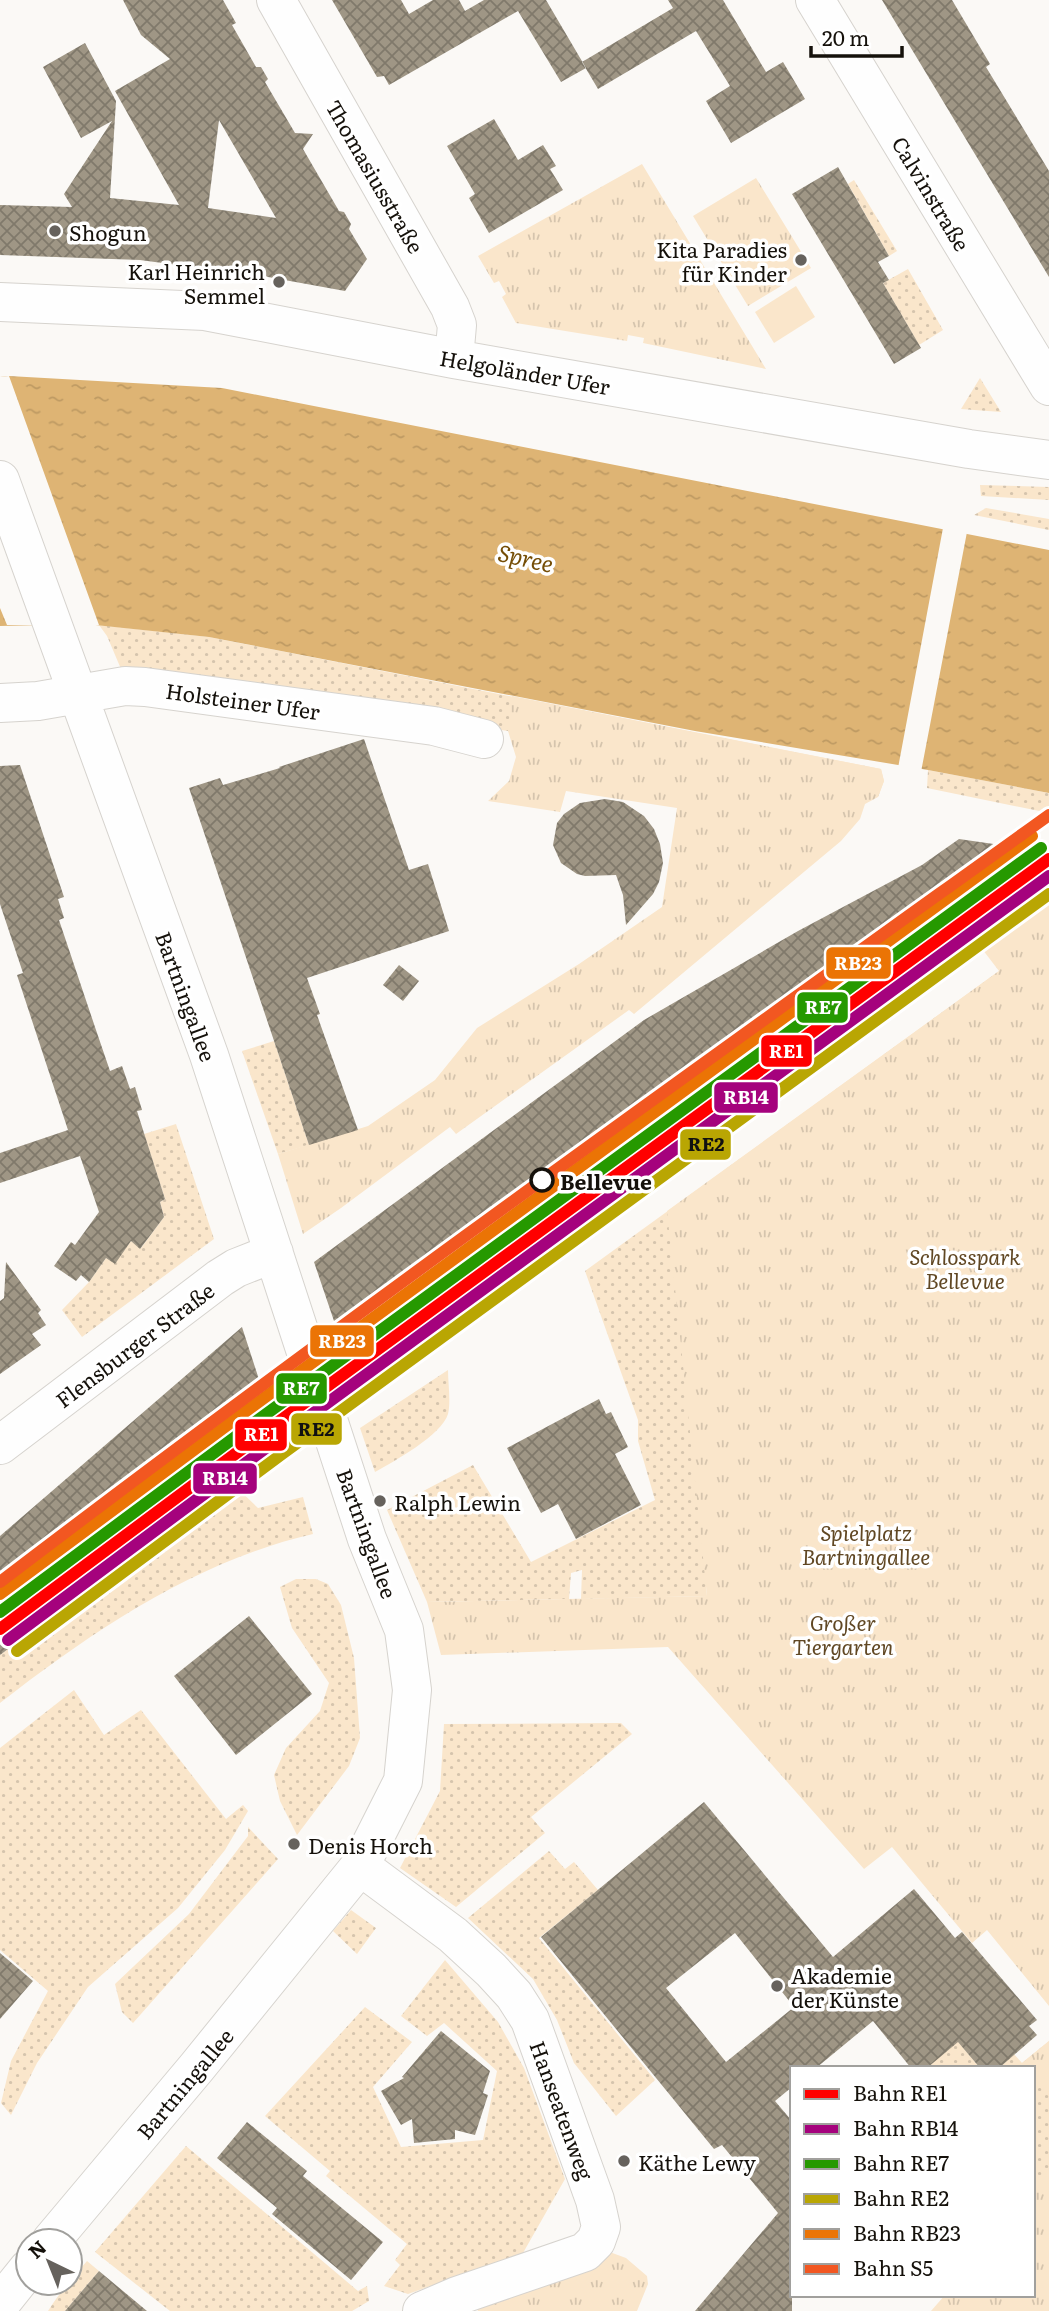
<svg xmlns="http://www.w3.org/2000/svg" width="1049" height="2311" viewBox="0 0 1049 2311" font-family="Literata,serif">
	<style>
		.grass { fill: url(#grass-dots) }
		.park { fill: url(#park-tufts) }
		.pitch { fill: #fae6cb }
		.water { fill: url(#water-ripples) }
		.pier { fill: #fbf9f6 }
		.building { fill: url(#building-cross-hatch); fill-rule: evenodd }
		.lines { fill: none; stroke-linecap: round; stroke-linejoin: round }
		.minor-casing { stroke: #d6d3ce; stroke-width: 40 }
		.minor { stroke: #fefefe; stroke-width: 38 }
		.rail-1-casing { stroke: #fff; stroke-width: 18 }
		.rail-2-casing { stroke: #fff; stroke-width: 18 }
		.rail-3-casing { stroke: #fff; stroke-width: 18 }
		.rail-4-casing { stroke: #fff; stroke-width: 18 }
		.rail-5-casing { stroke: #fff; stroke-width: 18 }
		.rail-6-casing { stroke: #fff; stroke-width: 18 }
		.rail-1 { stroke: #f00; stroke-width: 12 }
		.rail-2 { stroke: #a5027d; stroke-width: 12 }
		.rail-3 { stroke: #269900; stroke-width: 12 }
		.rail-4 { stroke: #b9a603; stroke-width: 12 }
		.rail-5 { stroke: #eb7405; stroke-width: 12 }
		.rail-6 { stroke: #f25721; stroke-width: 12 }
		.poi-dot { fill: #66625d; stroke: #fff; stroke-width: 2.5 }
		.stop-dot { fill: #fff; stroke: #15110b; stroke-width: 3.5 }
		.labels { text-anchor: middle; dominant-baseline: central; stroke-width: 7; stroke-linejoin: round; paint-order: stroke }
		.street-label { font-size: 21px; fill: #15110b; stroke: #fff }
		.poi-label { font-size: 21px; fill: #15110b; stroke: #fff; text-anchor: start }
		.stop-label { font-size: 21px; font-weight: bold; fill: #15110b; stroke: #fff; text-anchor: start }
		.park-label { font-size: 21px; font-style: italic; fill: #604723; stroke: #fff }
		.water-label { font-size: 23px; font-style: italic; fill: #754e07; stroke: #fff }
		.line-badge { stroke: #fff; stroke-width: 2.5 }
		.badge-label { font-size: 19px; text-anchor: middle; font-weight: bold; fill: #fff }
		.pale-badge-label { font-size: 19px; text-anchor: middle; font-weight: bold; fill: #111 }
	</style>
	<defs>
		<pattern id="grass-dots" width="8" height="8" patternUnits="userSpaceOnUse" patternTransform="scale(1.75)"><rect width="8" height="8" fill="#fae6cb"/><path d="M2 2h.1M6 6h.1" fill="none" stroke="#d5c4ad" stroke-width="1.8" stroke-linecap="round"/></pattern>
		<pattern id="park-tufts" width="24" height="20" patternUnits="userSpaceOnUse" patternTransform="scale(1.75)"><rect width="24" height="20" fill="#fae6cb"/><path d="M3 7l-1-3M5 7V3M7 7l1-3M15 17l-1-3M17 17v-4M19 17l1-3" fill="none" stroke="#d5c4ad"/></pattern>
		<pattern id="water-ripples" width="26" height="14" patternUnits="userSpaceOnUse" patternTransform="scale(1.75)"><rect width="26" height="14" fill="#deb474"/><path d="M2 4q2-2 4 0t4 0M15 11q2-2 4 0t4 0" fill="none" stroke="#be9a63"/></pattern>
		<pattern id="building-cross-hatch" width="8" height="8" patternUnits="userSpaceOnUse" patternTransform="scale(1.75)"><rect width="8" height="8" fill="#9f9685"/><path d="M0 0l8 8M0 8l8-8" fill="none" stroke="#80796b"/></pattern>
	</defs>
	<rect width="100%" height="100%" fill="#fbf9f6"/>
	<path class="grass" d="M 854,180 L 897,251 L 889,256 L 848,184 Z
		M 908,269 L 943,330 L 919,345 L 883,283 Z
		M 980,378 L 1001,412 L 961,409 Z
		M 980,485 L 1049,487 L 1049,500 L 981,496 Z
		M 986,508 L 1049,519 L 1049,530 L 974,515 Z
		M 99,625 L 209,637 L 881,769 L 884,781 L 878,797 L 564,760 L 508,731 L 306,701 L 121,669 L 107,636 Z
		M 928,770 L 1049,793 L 1049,813 L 927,788 Z
		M 999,971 L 706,1585 L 707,1596 L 581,1599 L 582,1570 L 571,1573 L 569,1599 L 427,1602 L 387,1510 L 473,1465 L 531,1562 L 655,1500 L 638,1441 L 638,1420 L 585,1271 Z
		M 274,1041 L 309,1145 L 278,1154 L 242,1051 Z
		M 176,1124 L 214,1239 L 82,1337 L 62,1310 L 89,1282 L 106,1258 L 115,1263 L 131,1241 L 141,1248 L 164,1217 L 160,1202 L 165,1199 L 144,1134 Z
		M 448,1370 C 448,1383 451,1402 448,1414 C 442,1435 393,1462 375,1472 L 360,1428 Z
		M 231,1482 L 258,1508 L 303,1497 L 313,1534 C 196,1561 94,1630 0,1703 L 0,1655 Z
		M 296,1579 L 316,1579 L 328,1584 L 341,1605 L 354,1658 L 360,1738 L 349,1766 L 297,1835 L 280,1801 L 274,1775 L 286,1748 L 320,1711 L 329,1683 L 292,1628 L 280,1587 Z
		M 74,1690 L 104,1735 L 141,1710 L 226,1819 L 243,1805 L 248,1811 L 225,1850 L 178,1908 L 88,1987 L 37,2063 L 11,2115 L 1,2103 L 11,2061 L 48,1991 L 0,1950 L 0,1748 Z
		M 621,1723 L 632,1734 L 531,1817 L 545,1833 L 456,1907 L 400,1868 L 440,1791 L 444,1724 Z
		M 248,1827 L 278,1859 L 133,2023 L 122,2012 L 115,1984 L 189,1914 L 248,1836 Z
		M 549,1851 L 565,1869 L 574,1862 L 598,1890 L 539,1938 L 655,2080 L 616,2116 L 574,2063 L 557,2020 L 533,1979 L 468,1918 Z
		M 351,1910 L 376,1928 L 357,1954 L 333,1931 Z
		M 445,1960 L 498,2022 L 524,2068 L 565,2179 L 523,2253 L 408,2294 L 384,2286 L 400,2265 L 395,2260 L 407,2244 L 326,2176 L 330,2171 L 265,2116 L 365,2007 L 412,2042 L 373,2087 L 401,2147 L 483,2140 L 497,2071 L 444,2023 L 427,2036 L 401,2016 Z
		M 945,2026 L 980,2068 L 927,2068 L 930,2065 Z
		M 1049,2041 L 1049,2311 L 936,2311 L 1033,2295 L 1033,2068 L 999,2068 L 1014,2054 L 1022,2063 Z
		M 186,2146 L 358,2291 L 367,2286 L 369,2301 L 352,2311 L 170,2311 L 95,2252 Z
		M 87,2261 L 99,2271 L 65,2311 L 48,2311 C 60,2292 72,2278 87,2261 Z"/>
	<path class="park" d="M 642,164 L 766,369 L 643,343 L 644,338 L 628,335 L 627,341 L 516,323 L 502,297 L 506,294 L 499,281 L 494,283 L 478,256 Z
		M 756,178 L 811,268 L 748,306 L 693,216 Z
		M 512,696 L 881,769 L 884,781 L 878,797 L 865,804 L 860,819 L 841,841 L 634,1014 L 629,1010 L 456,1134 L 450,1127 L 341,1208 L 303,1234 L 278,1154 L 368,1126 L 435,1080 L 477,1028 L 579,964 L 662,907 L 677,808 L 566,791 L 560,812 L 488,801 L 509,781 L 516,757 L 508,731 Z
		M 1049,881 L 1049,2006 L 987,1930 L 972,1943 L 892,1847 L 864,1869 L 668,1647 L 441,1655 L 427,1602 L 707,1596 L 667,1211 L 999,971 L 976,941 Z
		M 1049,2041 L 1049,2095 L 1033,2077 L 1033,2068 L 1026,2068 L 1022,2063 Z
		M 1049,2170 L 1049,2311 L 931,2311 L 945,2295 L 1033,2295 L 1033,2190 Z
		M 607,2251 L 626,2258 L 647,2276 L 648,2284 L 637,2311 L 478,2311 L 476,2306 Z"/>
	<path class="pitch" d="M 796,286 L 815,317 L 774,343 L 755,312 Z"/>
	<path class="water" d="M 9,376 L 222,388 L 1049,550 L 1049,793 L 928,770 L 695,731 L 209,637 L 86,624 L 0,626 L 0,377 Z"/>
	<path class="pier" d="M 9,376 L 99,625 L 7,625 L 0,608 L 0,377 Z
		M 943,528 L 967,532 L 921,772 L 898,768 Z"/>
	<path class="building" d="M 123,0 L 223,0 L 236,23 L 232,25 L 256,67 L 261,67 L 268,79 L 265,82 L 295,133 L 313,134 L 303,149 L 339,211 L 344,212 L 351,224 L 349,229 L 367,259 L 345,291 L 268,277 L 140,260 L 0,255 L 0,205 L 72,207 L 64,194 L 112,121 L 81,138 L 43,67 L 85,43 L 116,101 L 110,198 L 179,205 L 115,91 L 170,59 L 141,35 ZM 219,120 L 276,218 L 208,208 Z
		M 332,0 L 401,0 L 409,14 L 433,0 L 459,0 L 465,11 L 484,0 L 546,0 L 586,68 L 561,82 L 518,11 L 389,85 L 384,76 L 377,77 Z
		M 668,0 L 723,0 L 766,72 L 783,62 L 805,99 L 731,143 L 706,101 L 730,86 L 696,31 L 598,89 L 582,62 L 673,8 Z
		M 882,0 L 952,0 L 990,64 L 986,67 L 1049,171 L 1049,277 Z
		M 494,119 L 518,160 L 543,145 L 556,166 L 550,169 L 563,190 L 489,233 L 469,198 L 475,194 L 447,146 Z
		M 838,167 L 889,256 L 878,262 L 889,280 L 883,283 L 921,348 L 894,364 L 792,194 Z
		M 364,739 L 409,870 L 428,864 L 449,931 L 307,978 L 320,1014 L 317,1015 L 358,1130 L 309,1145 L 189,788 L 220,778 L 223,785 L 280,768 L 279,767 Z
		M 20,765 L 64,897 L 58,899 L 64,918 L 59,920 L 96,1030 L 110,1071 L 122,1066 L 130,1089 L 135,1087 L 142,1110 L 137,1111 L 165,1199 L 160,1202 L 164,1217 L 140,1249 L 131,1241 L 115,1264 L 106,1258 L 89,1282 L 81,1275 L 76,1281 L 54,1266 L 71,1242 L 75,1245 L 99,1212 L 80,1156 L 0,1183 L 0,1153 L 68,1130 L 17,975 L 23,973 L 0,904 L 0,766 Z
		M 605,799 L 623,802 L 644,816 L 654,829 L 660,844 L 663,863 L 659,882 L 653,894 L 626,925 L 623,895 L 616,875 L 585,876 L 577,874 L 561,863 L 553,845 L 557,823 L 564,814 L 580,803 Z
		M 959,839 L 1049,852 L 1049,877 L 915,969 L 354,1380 L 314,1262 L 644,1020 L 798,931 L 922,865 Z
		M 399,965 L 419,981 L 403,1001 L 383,985 Z
		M 6,1262 L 41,1310 L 38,1313 L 46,1325 L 32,1334 L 41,1345 L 0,1374 L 0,1301 L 4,1298 Z
		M 242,1327 L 279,1441 L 231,1482 L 0,1655 L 0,1536 Z
		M 599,1399 L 606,1414 L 611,1412 L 628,1447 L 615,1454 L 641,1505 L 576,1539 L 558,1504 L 541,1513 L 507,1448 Z
		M 249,1616 L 312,1694 L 236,1755 L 174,1676 Z
		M 704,1802 L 833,1957 L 914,1889 L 955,1938 L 962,1932 L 1037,2020 L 1029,2026 L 1037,2035 L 999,2068 L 980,2068 L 958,2042 L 927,2068 L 911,2068 L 873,2021 L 816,2068 L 792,2068 L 792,2087 L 775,2101 L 792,2121 L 792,2311 L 695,2311 L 778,2213 L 722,2145 L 714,2149 L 541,1937 ZM 735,1933 L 794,2007 L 726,2062 L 666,1988 Z
		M 0,1953 L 33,1981 L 0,2019 Z
		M 441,2031 L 490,2071 L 483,2093 L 488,2095 L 475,2135 L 455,2130 L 455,2139 L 414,2143 L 412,2119 L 401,2125 L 381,2091 L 404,2078 L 402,2077 Z
		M 247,2122 L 307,2171 L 303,2176 L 383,2242 L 351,2280 L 272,2214 L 277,2208 L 217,2158 Z
		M 99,2271 L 147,2311 L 65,2311 Z"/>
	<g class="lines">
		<defs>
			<path id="minor" d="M 276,0 L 450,307 L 457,325 L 454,359
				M 815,0 L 1049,386
				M 0,302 L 205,311 L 454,359 L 969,449 L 1049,460
				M 0,480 L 209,1055 L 367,1539 L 404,1630 L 412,1690 L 403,1781 L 360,1866 L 197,2067 L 51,2241
				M 0,703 L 38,701 L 125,686 L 145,687 L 434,726 L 484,739
				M 0,1445 L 220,1278 L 236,1268 L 274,1253
				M 360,1866 L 453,1935 L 491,1970 L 514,1995 L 530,2020 L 595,2200 L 601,2227 L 596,2241 L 585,2252 L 457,2296 L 422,2311
				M 0,2304 L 28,2269"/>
		</defs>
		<use href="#minor" class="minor-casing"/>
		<use href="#minor" class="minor"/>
		<defs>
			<path id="rail-1" d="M 0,1629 L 266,1431 L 1049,859"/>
			<path id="rail-2" d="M 8,1640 L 274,1442 L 1049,876"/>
			<path id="rail-3" d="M 0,1612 L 258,1420 L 1041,848"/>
			<path id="rail-4" d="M 17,1651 L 282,1454 L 1049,894"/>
			<path id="rail-5" d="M 0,1594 L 249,1409 L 1032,836"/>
			<path id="rail-6" d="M 0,1582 C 345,1319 697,1068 1049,815"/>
		</defs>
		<use href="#rail-1" class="rail-1-casing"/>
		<use href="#rail-2" class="rail-2-casing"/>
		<use href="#rail-3" class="rail-3-casing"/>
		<use href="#rail-4" class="rail-4-casing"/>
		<use href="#rail-5" class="rail-5-casing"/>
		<use href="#rail-6" class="rail-6-casing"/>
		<use href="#rail-1" class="rail-1"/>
		<use href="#rail-2" class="rail-2"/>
		<use href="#rail-3" class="rail-3"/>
		<use href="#rail-4" class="rail-4"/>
		<use href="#rail-5" class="rail-5"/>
		<use href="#rail-6" class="rail-6"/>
	</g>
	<g class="poi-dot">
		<circle cx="55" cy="231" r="7"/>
		<circle cx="801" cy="260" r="7"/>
		<circle cx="279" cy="282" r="7"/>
		<circle cx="380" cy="1501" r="7"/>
		<circle cx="294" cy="1844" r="7"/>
		<circle cx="777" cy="1986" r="7"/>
		<circle cx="624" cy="2161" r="7"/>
	</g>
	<circle class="stop-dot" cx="542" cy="1180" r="11"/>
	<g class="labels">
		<g class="street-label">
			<text transform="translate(376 176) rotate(60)">Thomasiusstraße</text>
			<text transform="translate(932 193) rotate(59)">Calvinstraße</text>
			<text transform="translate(525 371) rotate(10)">Helgoländer Ufer</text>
			<text transform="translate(243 700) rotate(8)">Holsteiner Ufer</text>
			<text transform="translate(187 996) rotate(70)">Bartningallee</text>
			<text transform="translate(134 1344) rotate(-37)">Flensburger Straße</text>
			<text transform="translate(368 1533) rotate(70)">Bartningallee</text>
			<text transform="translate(184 2083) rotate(-50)">Bartningallee</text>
			<text transform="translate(563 2110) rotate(70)">Hanseatenweg</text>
		</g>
		<g class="poi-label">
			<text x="69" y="231">Shogun</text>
			<text x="787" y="248" text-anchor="end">Kita Paradies<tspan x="787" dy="24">für Kinder</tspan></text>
			<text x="265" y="270" text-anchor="end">Karl Heinrich<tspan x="265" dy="24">Semmel</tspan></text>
			<text x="394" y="1501">Ralph Lewin</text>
			<text x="308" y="1844">Denis Horch</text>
			<text x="791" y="1974">Akademie<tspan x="791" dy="24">der Künste</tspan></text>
			<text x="638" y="2161">Käthe Lewy</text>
		</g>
		<g class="stop-label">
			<text x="560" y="1180">Bellevue</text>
		</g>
		<g class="park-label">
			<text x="965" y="1255">Schlosspark<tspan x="965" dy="24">Bellevue</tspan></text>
			<text x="866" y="1531">Spielplatz<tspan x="866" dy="24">Bartningallee</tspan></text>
			<text x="843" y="1621">Großer<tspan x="843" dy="24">Tiergarten</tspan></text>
		</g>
		<g class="water-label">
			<text transform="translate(526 557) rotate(13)">Spree</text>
		</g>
	</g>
	<g class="line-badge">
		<rect x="825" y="946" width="67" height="34" rx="7" fill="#eb7405"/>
		<rect x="796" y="991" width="53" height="33" rx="7" fill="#269900"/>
		<rect x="760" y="1034" width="53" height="34" rx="7" fill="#f00"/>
		<rect x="713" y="1081" width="66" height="33" rx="7" fill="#a5027d"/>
		<rect x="679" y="1128" width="53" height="33" rx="7" fill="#b9a603"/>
		<rect x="309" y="1324" width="66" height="34" rx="7" fill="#eb7405"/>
		<rect x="275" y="1372" width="53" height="33" rx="7" fill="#269900"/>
		<rect x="290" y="1412" width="53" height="34" rx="7" fill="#b9a603"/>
		<rect x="234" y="1418" width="54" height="34" rx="7" fill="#f00"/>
		<rect x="192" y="1462" width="66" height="33" rx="7" fill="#a5027d"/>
	</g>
	<g class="badge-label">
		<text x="858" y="970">RB23</text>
		<text x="823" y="1014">RE7</text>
		<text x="786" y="1058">RE1</text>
		<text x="746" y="1104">RB14</text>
		<text x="342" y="1348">RB23</text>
		<text x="301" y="1395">RE7</text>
		<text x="261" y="1441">RE1</text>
		<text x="225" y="1485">RB14</text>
	</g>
	<g class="pale-badge-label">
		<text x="706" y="1151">RE2</text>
		<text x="316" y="1436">RE2</text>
	</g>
	<rect x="790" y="2066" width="245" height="231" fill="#ffffff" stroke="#a1a09d" stroke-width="2"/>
	<rect x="804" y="2089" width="35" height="10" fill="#ff0000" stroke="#a1a09d" stroke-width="2"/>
	<text x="853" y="2101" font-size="21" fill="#15110b">Bahn RE1</text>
	<rect x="804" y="2124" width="35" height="10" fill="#a5027d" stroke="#a1a09d" stroke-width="2"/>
	<text x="853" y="2136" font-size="21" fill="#15110b">Bahn RB14</text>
	<rect x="804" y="2159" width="35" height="10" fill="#269900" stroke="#a1a09d" stroke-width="2"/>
	<text x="853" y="2171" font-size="21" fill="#15110b">Bahn RE7</text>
	<rect x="804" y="2194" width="35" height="10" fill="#b9a603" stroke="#a1a09d" stroke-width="2"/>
	<text x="853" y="2206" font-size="21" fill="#15110b">Bahn RE2</text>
	<rect x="804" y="2229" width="35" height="10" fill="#eb7405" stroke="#a1a09d" stroke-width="2"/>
	<text x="853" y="2241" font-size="21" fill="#15110b">Bahn RB23</text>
	<rect x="804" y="2264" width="35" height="10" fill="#f25721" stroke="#a1a09d" stroke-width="2"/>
	<text x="853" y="2276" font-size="21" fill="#15110b">Bahn S5</text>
	<g transform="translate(49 2262) rotate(317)"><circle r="33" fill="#ffffff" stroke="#a1a09d" stroke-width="2"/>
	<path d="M0-5L12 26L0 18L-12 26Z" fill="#66625d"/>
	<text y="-10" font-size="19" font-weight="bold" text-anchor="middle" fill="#15110b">N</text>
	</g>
	<path d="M811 46v10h91v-10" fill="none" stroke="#15110b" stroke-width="3.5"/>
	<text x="822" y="46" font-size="21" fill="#15110b" stroke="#ffffff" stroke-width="5" paint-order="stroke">20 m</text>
</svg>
